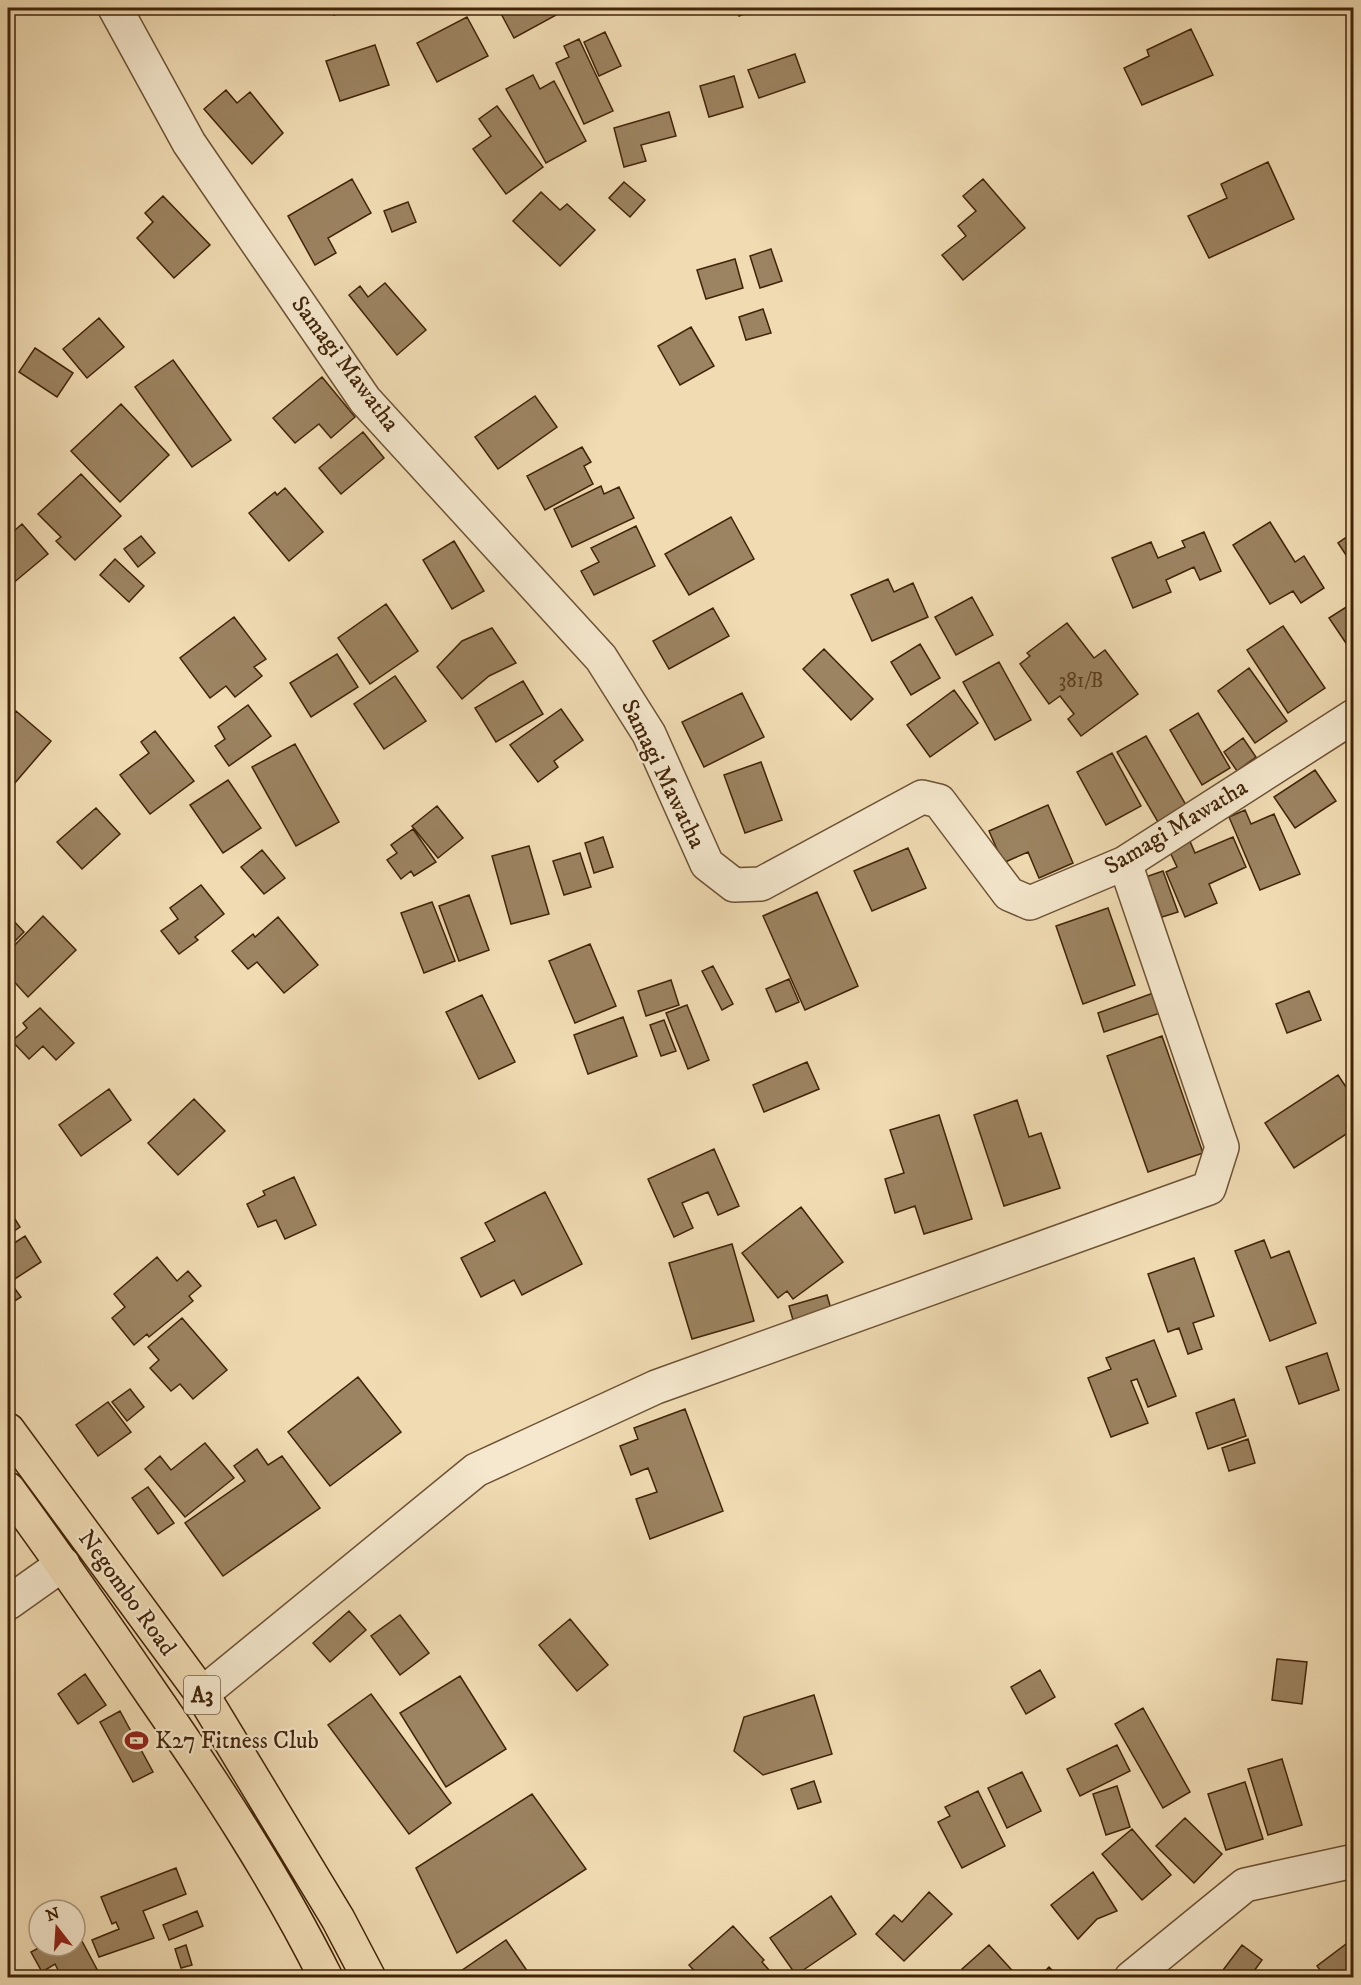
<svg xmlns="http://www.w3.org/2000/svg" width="1361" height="1985" viewBox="0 0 1361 1985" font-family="'IM FELL DW Pica',serif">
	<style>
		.building { fill: #9c8361; stroke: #412408; stroke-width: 1.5 }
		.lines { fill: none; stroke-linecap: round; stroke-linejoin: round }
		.minor-casing { stroke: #6d5233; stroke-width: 36 }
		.trunk-casing { stroke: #412408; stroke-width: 36 }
		.minor { stroke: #f5e8ce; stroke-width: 33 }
		.trunk { stroke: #f0dbb3; stroke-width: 33 }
		.labels { text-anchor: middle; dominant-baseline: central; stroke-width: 4.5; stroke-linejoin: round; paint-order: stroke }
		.number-label { font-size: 21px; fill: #583c1e }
		.shield { fill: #f5e8ce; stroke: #775f43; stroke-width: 1.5 }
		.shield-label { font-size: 22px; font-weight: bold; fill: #412408 }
		.street-label { font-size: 24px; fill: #412408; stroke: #f5e8ce }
		.poi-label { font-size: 24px; fill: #412408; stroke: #f5e8ce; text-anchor: start }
	</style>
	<rect width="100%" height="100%" fill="#f0dbb3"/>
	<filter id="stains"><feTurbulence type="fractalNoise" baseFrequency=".00333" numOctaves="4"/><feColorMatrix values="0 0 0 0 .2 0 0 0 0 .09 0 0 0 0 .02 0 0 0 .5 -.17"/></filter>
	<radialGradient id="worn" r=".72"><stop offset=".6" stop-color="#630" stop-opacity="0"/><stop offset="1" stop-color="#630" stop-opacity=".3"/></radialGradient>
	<path class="building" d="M 331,8 L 353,8 L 334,15 Z
		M 498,8 L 554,8 L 558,14 L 514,38 Z
		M 735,8 L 759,8 L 739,16 Z
		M 467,17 L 488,56 L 437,82 L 417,43 Z
		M 1191,29 L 1213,75 L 1142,105 L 1124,68 L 1149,56 L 1147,50 Z
		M 605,32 L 621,66 L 599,76 L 584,42 Z
		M 579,39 L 613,111 L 584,124 L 556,63 L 569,57 L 564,46 Z
		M 375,45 L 389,85 L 340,101 L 326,61 Z
		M 795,54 L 805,82 L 759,98 L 748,70 Z
		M 533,75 L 540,89 L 554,81 L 586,141 L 546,163 L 506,89 Z
		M 734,76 L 743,107 L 709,117 L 700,86 Z
		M 226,90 L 237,103 L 250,92 L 283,133 L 252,164 L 204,109 Z
		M 497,106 L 543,167 L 506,194 L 473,149 L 491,136 L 479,119 Z
		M 669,112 L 676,136 L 641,145 L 646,161 L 624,167 L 614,128 Z
		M 1268,162 L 1294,219 L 1209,258 L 1188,216 L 1227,198 L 1221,184 Z
		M 352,179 L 371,213 L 328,238 L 336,253 L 315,265 L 288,216 Z
		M 983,179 L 1025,228 L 963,280 L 942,255 L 966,236 L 958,226 L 976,211 L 963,196 Z
		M 624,182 L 645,200 L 630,217 L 609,198 Z
		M 541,192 L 560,210 L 567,204 L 595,230 L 560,266 L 513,221 Z
		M 163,196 L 210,245 L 174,278 L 137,238 L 153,222 L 145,213 Z
		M 408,202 L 416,222 L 392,232 L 384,211 Z
		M 771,249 L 782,281 L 760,288 L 750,256 Z
		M 735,259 L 743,288 L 706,299 L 697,270 Z
		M 385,283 L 426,330 L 397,355 L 349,295 L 360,286 L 368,297 Z
		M 763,309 L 771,333 L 746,340 L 739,317 Z
		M 99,318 L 124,347 L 87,378 L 63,349 Z
		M 691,327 L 714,366 L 680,385 L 658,346 Z
		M 35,348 L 73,373 L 57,397 L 19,372 Z
		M 173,360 L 231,440 L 192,467 L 135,387 Z
		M 322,377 L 355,417 L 331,438 L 319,424 L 295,443 L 273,418 Z
		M 535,396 L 557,427 L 498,469 L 475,437 Z
		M 121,404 L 169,455 L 120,502 L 71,451 Z
		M 363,432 L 384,458 L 341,494 L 319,468 Z
		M 582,447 L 591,462 L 584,466 L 593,484 L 545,510 L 527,476 Z
		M 81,474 L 121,516 L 75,560 L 56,541 L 61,537 L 38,514 Z
		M 601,486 L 604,494 L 619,487 L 634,518 L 572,547 L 554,509 Z
		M 285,488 L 323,532 L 289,561 L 249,513 L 275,492 L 277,495 Z
		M 731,517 L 754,559 L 689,595 L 665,554 Z
		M 1270,522 L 1295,562 L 1304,556 L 1324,588 L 1301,603 L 1293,591 L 1270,604 L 1233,545 Z
		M 22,524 L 48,554 L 12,584 L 8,579 L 8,536 Z
		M 636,526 L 655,566 L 594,595 L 581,571 L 599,562 L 591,548 Z
		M 1204,532 L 1221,571 L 1200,580 L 1194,567 L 1166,580 L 1171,592 L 1133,608 L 1112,558 L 1151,542 L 1158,558 L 1185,547 L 1182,541 Z
		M 1354,532 L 1354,567 L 1338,543 Z
		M 141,536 L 155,553 L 138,567 L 124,549 Z
		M 454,541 L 484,591 L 452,609 L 423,560 Z
		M 115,559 L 144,586 L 129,602 L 100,575 Z
		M 888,579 L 894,592 L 913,583 L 928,617 L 872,641 L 851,595 Z
		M 972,597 L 993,635 L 956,655 L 935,617 Z
		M 1354,602 L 1354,655 L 1329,618 Z
		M 386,604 L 418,651 L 370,684 L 338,638 Z
		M 713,608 L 729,636 L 669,669 L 653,641 Z
		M 234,617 L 266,659 L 254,667 L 262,676 L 235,697 L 226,686 L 210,698 L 180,658 Z
		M 1067,623 L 1094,658 L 1105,650 L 1138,694 L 1081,736 L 1068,719 L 1074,714 L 1060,696 L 1049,704 L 1020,664 L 1030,656 L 1027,653 Z
		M 1283,626 L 1325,688 L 1288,713 L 1247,650 Z
		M 492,628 L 516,663 L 489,676 L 462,699 L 437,667 L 462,641 Z
		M 920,644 L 940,678 L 911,695 L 891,662 Z
		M 824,649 L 873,699 L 851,720 L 803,669 Z
		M 337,654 L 358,687 L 311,717 L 290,683 Z
		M 999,662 L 1031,720 L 995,740 L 963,682 Z
		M 1249,668 L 1287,721 L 1255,743 L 1218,691 Z
		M 395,676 L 426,721 L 384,749 L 354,704 Z
		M 523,681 L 543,714 L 496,742 L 475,708 Z
		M 954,690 L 978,723 L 930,757 L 907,725 Z
		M 742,693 L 764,737 L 704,767 L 682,722 Z
		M 248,705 L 271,736 L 229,766 L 215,746 L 225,739 L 218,727 Z
		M 561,709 L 583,740 L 554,761 L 558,767 L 538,782 L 510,745 Z
		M 16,711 L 51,741 L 8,791 L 8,720 Z
		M 1198,713 L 1230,768 L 1202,785 L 1170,730 Z
		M 155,731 L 194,781 L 150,814 L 120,775 L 149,753 L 141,742 Z
		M 1146,736 L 1186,805 L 1158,822 L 1117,752 Z
		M 1243,738 L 1256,757 L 1237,771 L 1224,752 Z
		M 295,744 L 339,822 L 296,846 L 252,767 Z
		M 1112,753 L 1141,806 L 1106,825 L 1077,772 Z
		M 761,762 L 782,820 L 745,833 L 724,775 Z
		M 1315,770 L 1336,801 L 1295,828 L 1274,797 Z
		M 228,780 L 261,828 L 223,853 L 190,805 Z
		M 1048,805 L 1073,863 L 1039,878 L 1028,852 L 1003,863 L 989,831 Z
		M 437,806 L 463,838 L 438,858 L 412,826 Z
		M 96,808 L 120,834 L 82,869 L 57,842 Z
		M 1245,810 L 1251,824 L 1274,814 L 1300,874 L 1260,890 L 1229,817 Z
		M 413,829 L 436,862 L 414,876 L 411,871 L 401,879 L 387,860 L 397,853 L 391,845 Z
		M 603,837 L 613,867 L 594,873 L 585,843 Z
		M 1233,837 L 1246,867 L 1209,884 L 1217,903 L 1185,917 L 1166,872 L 1177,867 L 1168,848 L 1189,839 L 1195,853 Z
		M 529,846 L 549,914 L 511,924 L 492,856 Z
		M 908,848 L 926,888 L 872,911 L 854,871 Z
		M 262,850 L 285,878 L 264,894 L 241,867 Z
		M 580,853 L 591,887 L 564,895 L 553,861 Z
		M 1163,871 L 1178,912 L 1162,917 L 1154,895 L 1143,899 L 1137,880 Z
		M 201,885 L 224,914 L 195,937 L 198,940 L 179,954 L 161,931 L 178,919 L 170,908 Z
		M 817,892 L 858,986 L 805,1010 L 763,916 Z
		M 469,895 L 489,950 L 459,961 L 439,906 Z
		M 432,902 L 455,961 L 424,973 L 401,913 Z
		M 1108,908 L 1135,985 L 1083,1004 L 1056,926 Z
		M 43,916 L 76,950 L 28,997 L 8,975 L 8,952 Z
		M 10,917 L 24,932 L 9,947 L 8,920 Z
		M 278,917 L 318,965 L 284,993 L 257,962 L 248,969 L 232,951 L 253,934 L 255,937 Z
		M 590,944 L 616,1006 L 575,1023 L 549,961 Z
		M 713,966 L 733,1004 L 722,1010 L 702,971 Z
		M 789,979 L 799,1002 L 776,1012 L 766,989 Z
		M 671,980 L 679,1005 L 646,1016 L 638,991 Z
		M 1309,991 L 1321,1020 L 1287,1033 L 1276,1004 Z
		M 1156,992 L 1163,1012 L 1104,1032 L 1098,1013 Z
		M 482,995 L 515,1062 L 479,1079 L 446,1012 Z
		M 687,1005 L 709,1060 L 688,1069 L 666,1013 Z
		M 40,1008 L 74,1043 L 56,1060 L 43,1046 L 29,1059 L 12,1041 L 27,1028 L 23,1023 Z
		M 623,1017 L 637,1056 L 588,1074 L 574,1035 Z
		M 664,1020 L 676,1051 L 661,1056 L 650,1025 Z
		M 1162,1036 L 1203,1153 L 1148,1172 L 1107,1056 Z
		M 807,1062 L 819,1089 L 764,1112 L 753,1085 Z
		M 1338,1075 L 1354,1099 L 1354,1129 L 1294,1168 L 1265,1123 Z
		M 109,1089 L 131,1120 L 81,1156 L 59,1125 Z
		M 194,1099 L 225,1131 L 178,1175 L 148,1143 Z
		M 1017,1100 L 1029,1137 L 1041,1133 L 1060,1188 L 1004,1206 L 974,1115 Z
		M 939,1115 L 972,1219 L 924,1234 L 915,1206 L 895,1213 L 885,1179 L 904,1173 L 890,1130 Z
		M 714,1149 L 739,1206 L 718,1215 L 708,1192 L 682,1203 L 693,1228 L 674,1237 L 648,1179 Z
		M 294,1177 L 316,1225 L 285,1239 L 276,1220 L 258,1227 L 247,1204 L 265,1195 L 263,1191 Z
		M 545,1192 L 582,1264 L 522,1295 L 514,1280 L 481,1297 L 461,1258 L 495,1241 L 485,1223 Z
		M 801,1207 L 843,1262 L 793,1299 L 787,1291 L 778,1298 L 742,1253 Z
		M 8,1208 L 20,1227 L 8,1235 Z
		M 25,1236 L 41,1262 L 10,1282 L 21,1297 L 8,1305 L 8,1247 Z
		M 1264,1240 L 1271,1258 L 1289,1251 L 1316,1323 L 1270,1341 L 1235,1251 Z
		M 732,1244 L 754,1321 L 692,1339 L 669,1263 Z
		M 157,1257 L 177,1281 L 188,1271 L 201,1286 L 189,1296 L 193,1301 L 149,1337 L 147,1334 L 134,1345 L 112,1318 L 125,1307 L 114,1294 Z
		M 1194,1258 L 1214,1316 L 1193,1323 L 1202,1349 L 1188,1354 L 1179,1328 L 1168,1332 L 1148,1274 Z
		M 827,1295 L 833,1316 L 795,1327 L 789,1306 Z
		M 182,1318 L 227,1370 L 193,1399 L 180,1384 L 171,1391 L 150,1368 L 159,1360 L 148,1347 Z
		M 1154,1340 L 1176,1396 L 1148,1407 L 1137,1379 L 1131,1381 L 1148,1423 L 1111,1437 L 1088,1378 L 1111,1369 L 1106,1358 Z
		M 1327,1353 L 1339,1390 L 1299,1404 L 1286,1367 Z
		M 358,1377 L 401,1432 L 330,1486 L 288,1432 Z
		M 130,1389 L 144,1407 L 127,1421 L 112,1402 Z
		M 1234,1399 L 1246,1436 L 1208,1449 L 1196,1413 Z
		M 108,1402 L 131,1432 L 98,1456 L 76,1425 Z
		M 685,1409 L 723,1511 L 650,1539 L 636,1499 L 657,1492 L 648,1468 L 631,1475 L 620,1446 L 638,1439 L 634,1428 Z
		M 1248,1439 L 1255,1463 L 1229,1471 L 1222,1448 Z
		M 205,1443 L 234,1478 L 185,1517 L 145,1469 L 160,1456 L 171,1470 Z
		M 257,1449 L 268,1465 L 282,1456 L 320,1508 L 223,1576 L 185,1523 L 245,1481 L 234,1466 Z
		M 148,1487 L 174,1523 L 158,1534 L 132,1498 Z
		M 349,1611 L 366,1630 L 330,1662 L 313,1643 Z
		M 400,1615 L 429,1653 L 400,1675 L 371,1636 Z
		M 570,1619 L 608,1665 L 577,1691 L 539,1645 Z
		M 1277,1659 L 1307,1662 L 1302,1704 L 1272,1700 Z
		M 1040,1670 L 1055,1697 L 1026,1714 L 1011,1687 Z
		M 85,1674 L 106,1705 L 78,1724 L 58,1694 Z
		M 460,1676 L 506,1749 L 446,1787 L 400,1713 Z
		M 371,1694 L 451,1803 L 409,1834 L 328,1725 Z
		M 814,1695 L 832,1754 L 763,1775 L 734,1751 L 744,1717 Z
		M 1143,1708 L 1190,1792 L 1163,1808 L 1115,1724 Z
		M 120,1711 L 153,1772 L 133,1782 L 100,1722 Z
		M 1117,1745 L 1130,1771 L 1080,1796 L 1067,1769 Z
		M 1282,1759 L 1302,1825 L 1268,1835 L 1248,1769 Z
		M 1022,1772 L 1041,1811 L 1007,1828 L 988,1788 Z
		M 814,1781 L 821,1802 L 798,1809 L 791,1789 Z
		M 1245,1782 L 1263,1839 L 1226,1850 L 1208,1794 Z
		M 1117,1786 L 1130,1827 L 1106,1835 L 1093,1794 Z
		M 978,1791 L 1005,1846 L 962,1868 L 938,1822 L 950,1816 L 945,1807 Z
		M 532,1794 L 586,1869 L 457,1953 L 416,1868 Z
		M 1185,1818 L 1222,1854 L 1194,1883 L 1156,1846 Z
		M 1132,1829 L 1171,1875 L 1142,1900 L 1102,1854 Z
		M 176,1868 L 186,1894 L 143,1911 L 154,1938 L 99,1957 L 92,1940 L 119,1929 L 116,1922 L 112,1924 L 101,1897 Z
		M 1093,1872 L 1117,1911 L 1097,1919 L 1078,1939 L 1051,1905 Z
		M 929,1892 L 952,1914 L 904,1961 L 876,1934 L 894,1915 L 902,1922 Z
		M 831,1896 L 856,1934 L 796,1975 L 770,1938 Z
		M 197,1911 L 203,1926 L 169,1940 L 163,1925 Z
		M 733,1926 L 764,1960 L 762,1962 L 776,1978 L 701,1978 L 689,1965 Z
		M 75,1928 L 100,1975 L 95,1978 L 62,1978 L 55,1964 L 42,1972 L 31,1952 L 42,1946 L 75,1946 Z
		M 1354,1938 L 1354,1978 L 1326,1978 L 1317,1966 Z
		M 506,1940 L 532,1978 L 461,1978 L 458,1973 Z
		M 186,1945 L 192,1965 L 181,1968 L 175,1949 Z
		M 989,1945 L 1019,1978 L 971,1978 L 962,1969 Z
		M 1242,1945 L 1262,1960 L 1249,1978 L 1217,1978 Z
		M 1049,1967 L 1060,1978 L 1038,1978 Z"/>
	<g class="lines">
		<defs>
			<path id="minor" d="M 115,8 L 189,143 L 365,400 L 601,658 L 649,734 L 707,864 L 734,885 L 761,884 L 922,797 L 939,801 L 1009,894 L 1030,903 L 1125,863 L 1354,716
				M 8,1603 L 63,1564
				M 202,1694 L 476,1470 L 656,1387 L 1209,1188 L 1222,1147 L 1125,863
				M 1131,1978 L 1245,1885 L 1354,1861"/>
			<path id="trunk" d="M 8,1430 L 202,1694 L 338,1919 L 369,1978
				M 8,1489 C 57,1556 105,1625 152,1694 C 215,1785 276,1878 326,1978"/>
		</defs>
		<use href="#minor" class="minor-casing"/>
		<use href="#trunk" class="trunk-casing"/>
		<use href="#minor" class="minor"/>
		<use href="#trunk" class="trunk"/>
	</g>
	<defs>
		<symbol id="stadium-bare" viewBox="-9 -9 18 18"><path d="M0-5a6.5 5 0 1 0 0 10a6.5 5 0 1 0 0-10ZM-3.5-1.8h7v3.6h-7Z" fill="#8f2418" stroke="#f5e8ce" stroke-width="2.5" paint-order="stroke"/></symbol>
	</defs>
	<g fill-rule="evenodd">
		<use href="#stadium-bare" x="120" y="1724" width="33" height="33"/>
	</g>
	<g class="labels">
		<g class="number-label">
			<text x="1081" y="681">381/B</text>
		</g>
		<rect class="shield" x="184" y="1676" width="36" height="38" rx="4.5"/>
		<g class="shield-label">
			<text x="202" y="1695">A3</text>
		</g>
		<g class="street-label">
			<text transform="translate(345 364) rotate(53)">Samagi Mawatha</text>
			<text transform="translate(663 774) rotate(64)">Samagi Mawatha</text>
			<text transform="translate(1176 827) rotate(-31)">Samagi Mawatha</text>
			<text transform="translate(127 1593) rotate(54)">Negombo Road</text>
		</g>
		<g class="poi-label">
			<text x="155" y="1741">K27 Fitness Club</text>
		</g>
	</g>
	<rect width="1361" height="1985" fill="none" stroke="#f0dbb3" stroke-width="30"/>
	<rect x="9" y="9" width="1343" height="1967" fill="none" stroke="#412408" stroke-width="3"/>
	<rect x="15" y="15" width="1331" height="1955" fill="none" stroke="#412408" stroke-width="1.5"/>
	<g transform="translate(57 1928) rotate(343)"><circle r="28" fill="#f5e8ce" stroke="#ad9a7f" stroke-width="1.5"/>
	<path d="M0-4.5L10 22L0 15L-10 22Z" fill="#8f2418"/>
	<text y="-9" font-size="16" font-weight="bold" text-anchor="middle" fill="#412408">N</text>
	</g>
	<rect width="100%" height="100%" filter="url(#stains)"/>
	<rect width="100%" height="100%" fill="url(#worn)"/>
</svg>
